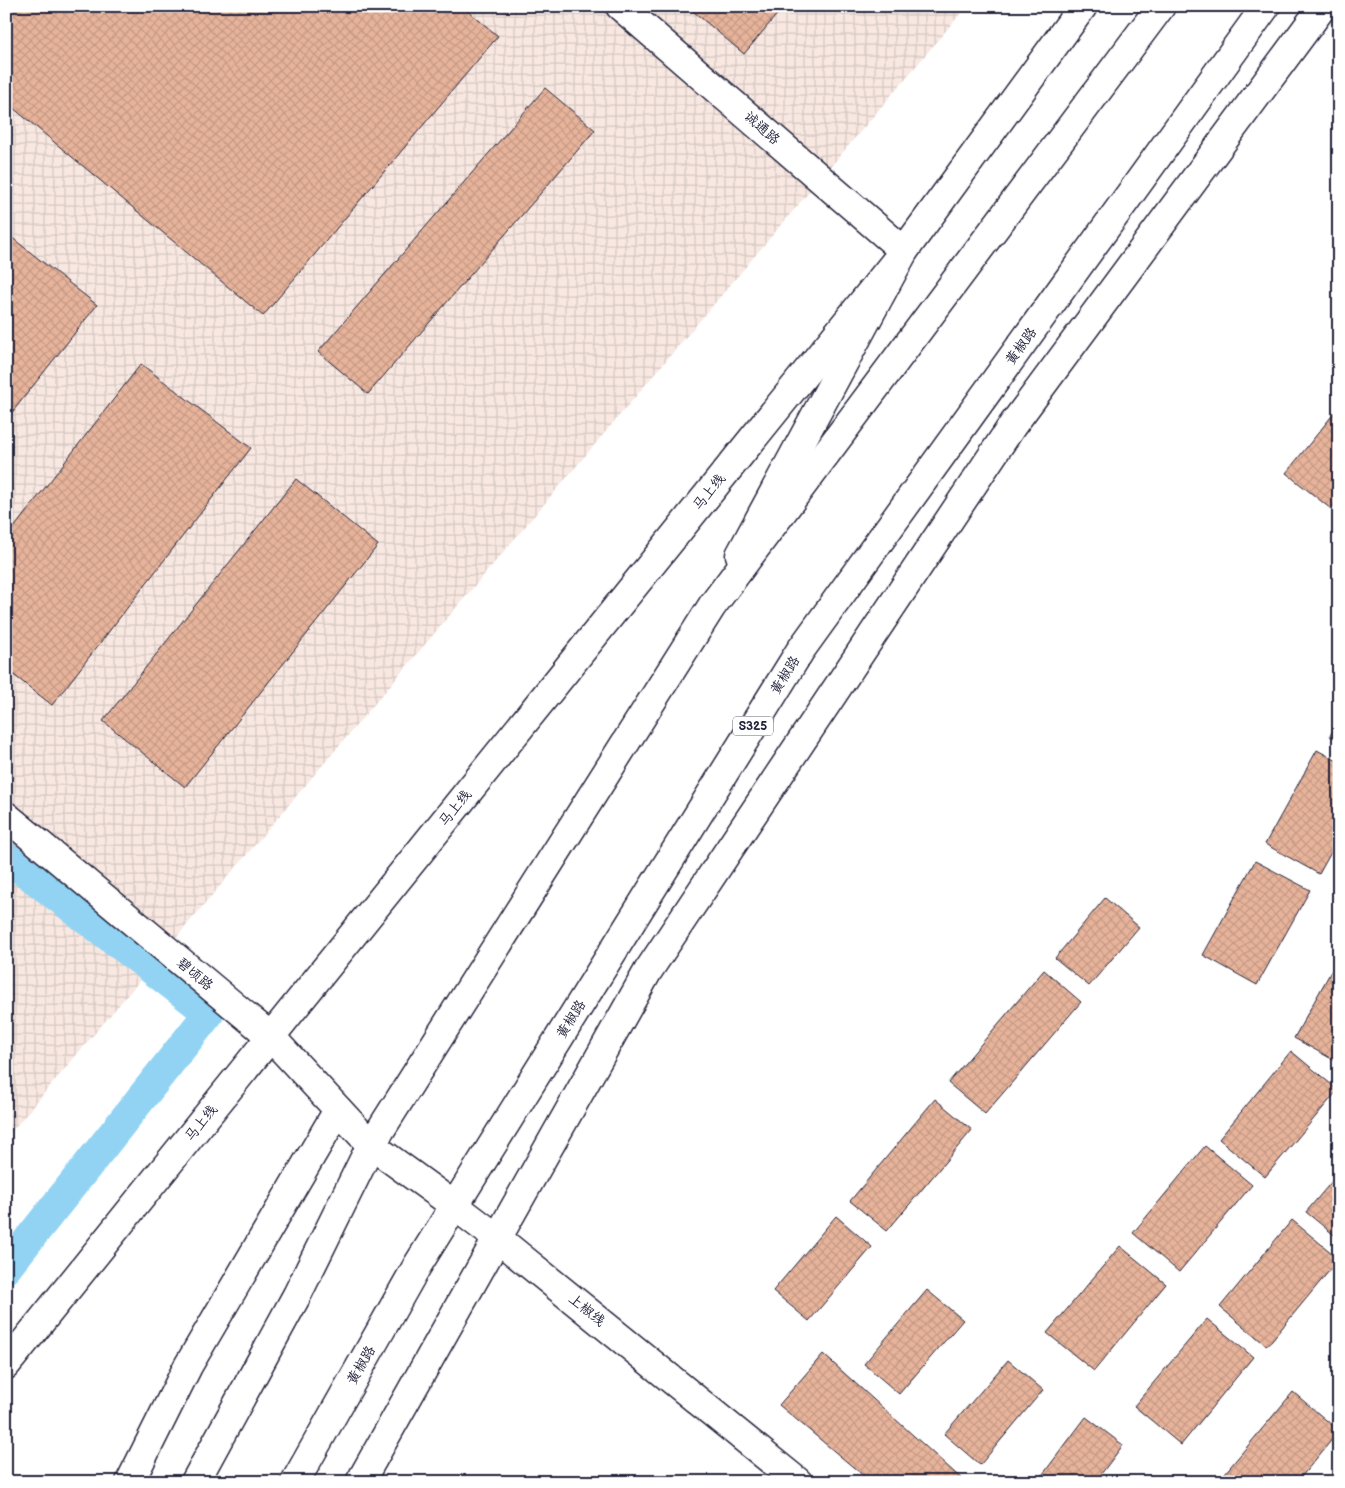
<svg xmlns="http://www.w3.org/2000/svg" width="1345" height="1488" viewBox="0 0 1345 1488" font-family="'Balsamiq Sans','LXGW WenKai TC',sans-serif">
	<style>
		.industrial { fill: url(#industrial-grid) }
		.lines { fill: none; stroke-linecap: round; stroke-linejoin: round }
		.canal { stroke: #92d3f3; stroke-width: 31 }
		.building { fill: url(#building-cross-hatch); stroke: #22223b }
		.tertiary-casing { stroke: #22223b; stroke-width: 31 }
		.secondary-casing { stroke: #22223b; stroke-width: 31 }
		.primary-casing { stroke: #22223b; stroke-width: 31 }
		.tertiary { stroke: #fff; stroke-width: 28 }
		.secondary { stroke: #fff; stroke-width: 28 }
		.primary { stroke: #fff; stroke-width: 28 }
		.labels { text-anchor: middle; dominant-baseline: central; stroke-width: 4; stroke-linejoin: round; paint-order: stroke }
		.shield { fill: #fff; stroke: #646476; stroke-width: 1 }
		.shield-label { font-size: 12px; font-weight: bold; fill: #22223b }
		.street-label { font-size: 14px; fill: #22223b; stroke: #fff }
	</style>
	<defs>
		<pattern id="industrial-grid" width="8" height="8" patternUnits="userSpaceOnUse" patternTransform="scale(1.25)"><rect width="8" height="8" fill="#f8e8e1"/><path d="M0 4h8M4 0v8" fill="none" stroke="#d4c7c2"/></pattern>
		<pattern id="building-cross-hatch" width="8" height="8" patternUnits="userSpaceOnUse" patternTransform="scale(1.25)"><rect width="8" height="8" fill="#e7b39a"/><path d="M0 0l8 8M0 8l8-8" fill="none" stroke="#c69a86"/></pattern>
	</defs>
	<rect width="100%" height="100%" fill="#fff"/>
	<filter id="ink" filterUnits="userSpaceOnUse"><feTurbulence type="fractalNoise" baseFrequency=".02" numOctaves="2"/><feDisplacementMap in="SourceGraphic" scale="10" xChannelSelector="R" yChannelSelector="G"/><feConvolveMatrix kernelMatrix="1 2 1 2 8 2 1 2 1" color-interpolation-filters="sRGB"/></filter>
	<g filter="url(#ink)">
		<path class="industrial" d="M 6,6 L 967,6 L 6,1138 Z"/>
		<g class="lines">
			<path class="canal" d="M 6,857 L 209,1013 L 6,1268"/>
		</g>
		<path class="building" d="M 6,6 L 462,6 L 498,36 L 263,316 L 6,102 Z
			M 687,6 L 784,6 L 744,54 Z
			M 545,88 L 595,130 L 368,394 L 318,352 Z
			M 6,233 L 97,305 L 6,420 Z
			M 141,364 L 251,448 L 52,705 L 6,669 L 6,538 Z
			M 1339,407 L 1339,499 L 1331,509 L 1286,473 Z
			M 296,479 L 378,545 L 185,787 L 103,721 Z
			M 1339,718 L 1339,740 L 1330,736 Z
			M 1317,750 L 1339,762 L 1339,838 L 1319,874 L 1265,844 Z
			M 1255,861 L 1310,890 L 1257,985 L 1203,955 Z
			M 1105,898 L 1139,927 L 1089,986 L 1055,958 Z
			M 1339,957 L 1339,1063 L 1294,1038 Z
			M 1044,970 L 1081,1002 L 985,1114 L 948,1083 Z
			M 1291,1051 L 1338,1090 L 1265,1177 L 1219,1139 Z
			M 935,1099 L 972,1130 L 887,1231 L 850,1201 Z
			M 1205,1146 L 1252,1185 L 1179,1272 L 1133,1233 Z
			M 1339,1173 L 1339,1239 L 1306,1212 Z
			M 836,1216 L 872,1247 L 809,1321 L 773,1291 Z
			M 1292,1220 L 1339,1259 L 1267,1346 L 1220,1307 Z
			M 1120,1246 L 1166,1284 L 1094,1371 L 1047,1333 Z
			M 927,1290 L 963,1320 L 899,1394 L 864,1364 Z
			M 1207,1319 L 1253,1357 L 1181,1445 L 1134,1406 Z
			M 823,1354 L 965,1482 L 871,1482 L 779,1405 Z
			M 1008,1360 L 1043,1390 L 980,1465 L 944,1434 Z
			M 1293,1392 L 1339,1431 L 1297,1482 L 1223,1482 L 1220,1479 Z
			M 1086,1417 L 1123,1445 L 1095,1482 L 1037,1482 Z"/>
		<g class="lines">
			<defs>
				<path id="tertiary" d="M 6,816 L 270,1036 L 371,1145
					M 6,1365 L 904,251 L 620,6"/>
				<path id="secondary" d="M 740,555 L 904,251 L 1083,6
					M 371,1145 L 455,1206 L 497,1238 L 798,1482
					M 130,1482 L 188,1366 L 338,1110
					M 360,1482 L 648,971 L 1012,426 L 1323,6"/>
				<path id="primary" d="M 195,1482 L 297,1295 L 371,1145 L 712,606 L 1161,6
					M 295,1482 L 417,1266 L 800,651 L 1266,6"/>
			</defs>
			<use href="#tertiary" class="tertiary-casing"/>
			<use href="#secondary" class="secondary-casing"/>
			<use href="#primary" class="primary-casing"/>
			<use href="#tertiary" class="tertiary"/>
			<use href="#secondary" class="secondary"/>
			<use href="#primary" class="primary"/>
		</g>
	</g>
	<g class="labels">
		<rect class="shield" x="733" y="716.5" width="40" height="19" rx="4"/>
		<g class="shield-label">
			<text x="753" y="726">S325</text>
		</g>
		<g class="street-label">
			<text transform="translate(762 128) rotate(41)">诚通路</text>
			<text transform="translate(1021 346) rotate(-54)">黄椒路</text>
			<text transform="translate(709 492) rotate(-51)">马上线</text>
			<text transform="translate(785 675) rotate(-58)">黄椒路</text>
			<text transform="translate(455 808) rotate(-51)">马上线</text>
			<text transform="translate(195 974) rotate(40)">碧顷路</text>
			<text transform="translate(571 1019) rotate(-58)">黄椒路</text>
			<text transform="translate(201 1123) rotate(-51)">马上线</text>
			<text transform="translate(587 1310) rotate(39)">上椒线</text>
			<text transform="translate(361 1365) rotate(-60)">黄椒路</text>
		</g>
	</g>
	<rect width="1345" height="1488" fill="none" stroke="#fff" stroke-width="25"/>
	<rect x="12" y="12" width="1320" height="1463" fill="none" stroke="#22223b" stroke-width="2" filter="url(#ink)"/>
</svg>
